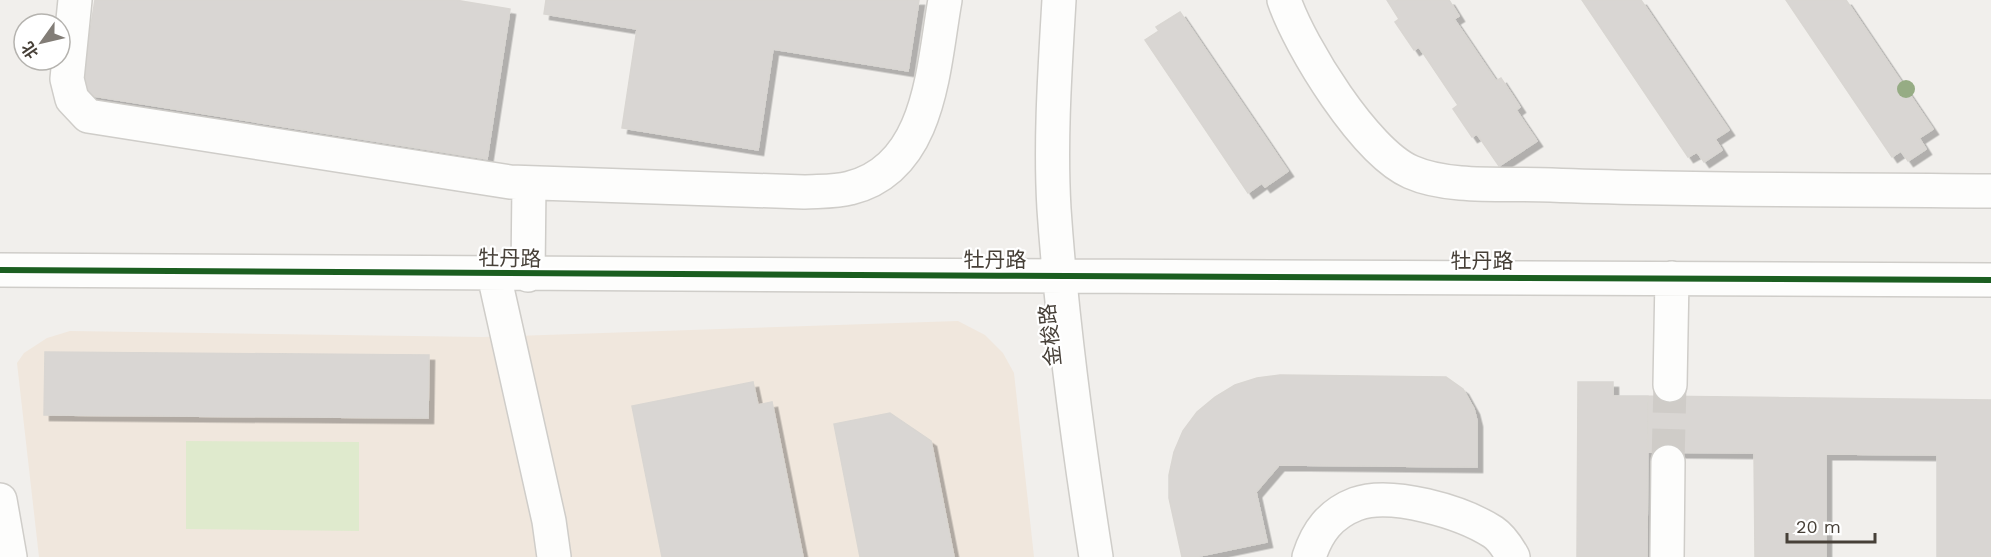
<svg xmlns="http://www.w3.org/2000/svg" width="1991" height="557" viewBox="0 0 1991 557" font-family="'Work Sans','Noto Sans SC',sans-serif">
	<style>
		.commercial { fill: #f0e7dd }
		.green { fill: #dfeacd }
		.building { fill: #d9d6d3; stroke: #d9d6d2; stroke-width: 1.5; filter: url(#shadow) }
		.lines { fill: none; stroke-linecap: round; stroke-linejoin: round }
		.minor-tunnel { stroke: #cfccc8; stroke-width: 33; stroke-dasharray: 33 16; stroke-linecap: butt }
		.minor-casing { stroke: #cfcdc9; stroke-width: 36 }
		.minor { stroke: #fdfdfc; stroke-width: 33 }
		.cycleway-casing { stroke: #fff; stroke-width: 10 }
		.cycleway { stroke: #1b5e20; stroke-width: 6 }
		.tree { fill: #96ac84 }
		.labels { text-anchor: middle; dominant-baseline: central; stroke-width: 4.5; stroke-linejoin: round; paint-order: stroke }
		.street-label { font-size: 21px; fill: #474038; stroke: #fff }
	</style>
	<defs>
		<filter id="shadow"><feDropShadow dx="5.5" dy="5.5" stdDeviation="0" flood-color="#0004"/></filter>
	</defs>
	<rect width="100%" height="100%" fill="#f1efec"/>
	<path class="commercial" d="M 958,321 L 985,335 L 1003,353 L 1014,373 L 1034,557 L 39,557 L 17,363 L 24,353 L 47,338 L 70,331 L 483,337 Z"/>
	<path class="green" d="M 186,441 L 359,442 L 359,531 L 186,529 Z"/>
	<path class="building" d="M 95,0 L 455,0 L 510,9 L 487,159 L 80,94 Z
		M 546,0 L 919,0 L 908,71 L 773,49 L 758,150 L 622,128 L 637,29 L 544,14 Z
		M 1387,0 L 1449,0 L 1459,16 L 1454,19 L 1496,81 L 1501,78 L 1520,107 L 1516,110 L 1537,141 L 1499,166 L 1477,134 L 1472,137 L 1453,109 L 1458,105 L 1419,47 L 1414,50 L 1395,22 L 1399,19 Z
		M 1582,0 L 1641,0 L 1729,130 L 1715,139 L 1722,150 L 1704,162 L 1697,152 L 1688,157 Z
		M 1786,0 L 1846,0 L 1933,129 L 1919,138 L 1926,149 L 1908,161 L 1901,151 L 1892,157 Z
		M 1180,12 L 1288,171 L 1265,187 L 1262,183 L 1248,193 L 1145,40 L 1159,31 L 1156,27 Z
		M 45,352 L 429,355 L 428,418 L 44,415 Z
		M 1280,375 L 1446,377 L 1463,389 L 1474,409 L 1477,421 L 1477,467 L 1279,465 L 1256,492 L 1267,542 L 1195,557 L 1182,557 L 1169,498 L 1169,475 L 1174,452 L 1183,431 L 1197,412 L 1215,397 L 1235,385 L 1257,378 Z
		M 753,382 L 758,405 L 772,402 L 803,557 L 662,557 L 632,406 Z
		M 1578,382 L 1613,382 L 1613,396 L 1648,396 L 1647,557 L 1577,557 Z
		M 1648,396 L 1991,400 L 1991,557 L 1937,557 L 1937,455 L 1826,454 L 1826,557 L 1755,557 L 1754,453 L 1648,452 Z
		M 890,413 L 931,441 L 954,557 L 860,557 L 834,424 Z"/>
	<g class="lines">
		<path class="minor-tunnel" d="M 1668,462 L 1670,385"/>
		<defs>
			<path id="minor" d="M 75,0 L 67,79 L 72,99 L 88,116 L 510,182 L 804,192 C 819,191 836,192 850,188 C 931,168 933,67 945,0
				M 1059,0 C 1055,69 1050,140 1054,209 C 1062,326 1078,442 1096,557
				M 1284,0 C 1300,47 1365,152 1411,172 C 1449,189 1509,183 1551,185 C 1697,191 1844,189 1991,191
				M 0,270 C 664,276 1327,276 1991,280
				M 494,275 L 549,521 L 554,557
				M 528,275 L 529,183
				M 1670,385 L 1672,278
				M 0,500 L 10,557
				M 1309,557 C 1317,532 1330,514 1356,504 C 1391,491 1462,512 1493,532 C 1502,538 1508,548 1513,557
				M 1667,557 L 1668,462"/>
		</defs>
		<use href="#minor" class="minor-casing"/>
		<use href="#minor" class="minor"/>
		<defs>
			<path id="cycleway" d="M 0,270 C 664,276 1327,276 1991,280"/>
		</defs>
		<use href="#cycleway" class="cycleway-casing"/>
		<use href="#cycleway" class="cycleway"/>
	</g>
	<circle class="tree" cx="1906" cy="89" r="9"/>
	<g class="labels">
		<g class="street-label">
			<text transform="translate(510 258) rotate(1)">牡丹路</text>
			<text x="995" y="259">牡丹路</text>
			<text x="1482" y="260">牡丹路</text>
			<text transform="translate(1050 335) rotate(-96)">金梭路</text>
		</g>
	</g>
	<g transform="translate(42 42) rotate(236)"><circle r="28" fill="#ffffff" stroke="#b5b3af" stroke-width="1.5"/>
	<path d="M0-4.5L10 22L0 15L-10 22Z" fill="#827d77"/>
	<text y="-9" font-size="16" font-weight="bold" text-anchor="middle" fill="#474038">北</text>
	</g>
	<path d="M1787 533v9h88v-9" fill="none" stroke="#474038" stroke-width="3"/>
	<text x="1796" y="533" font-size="18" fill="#474038" stroke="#ffffff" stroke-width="4.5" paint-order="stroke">20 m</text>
</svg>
